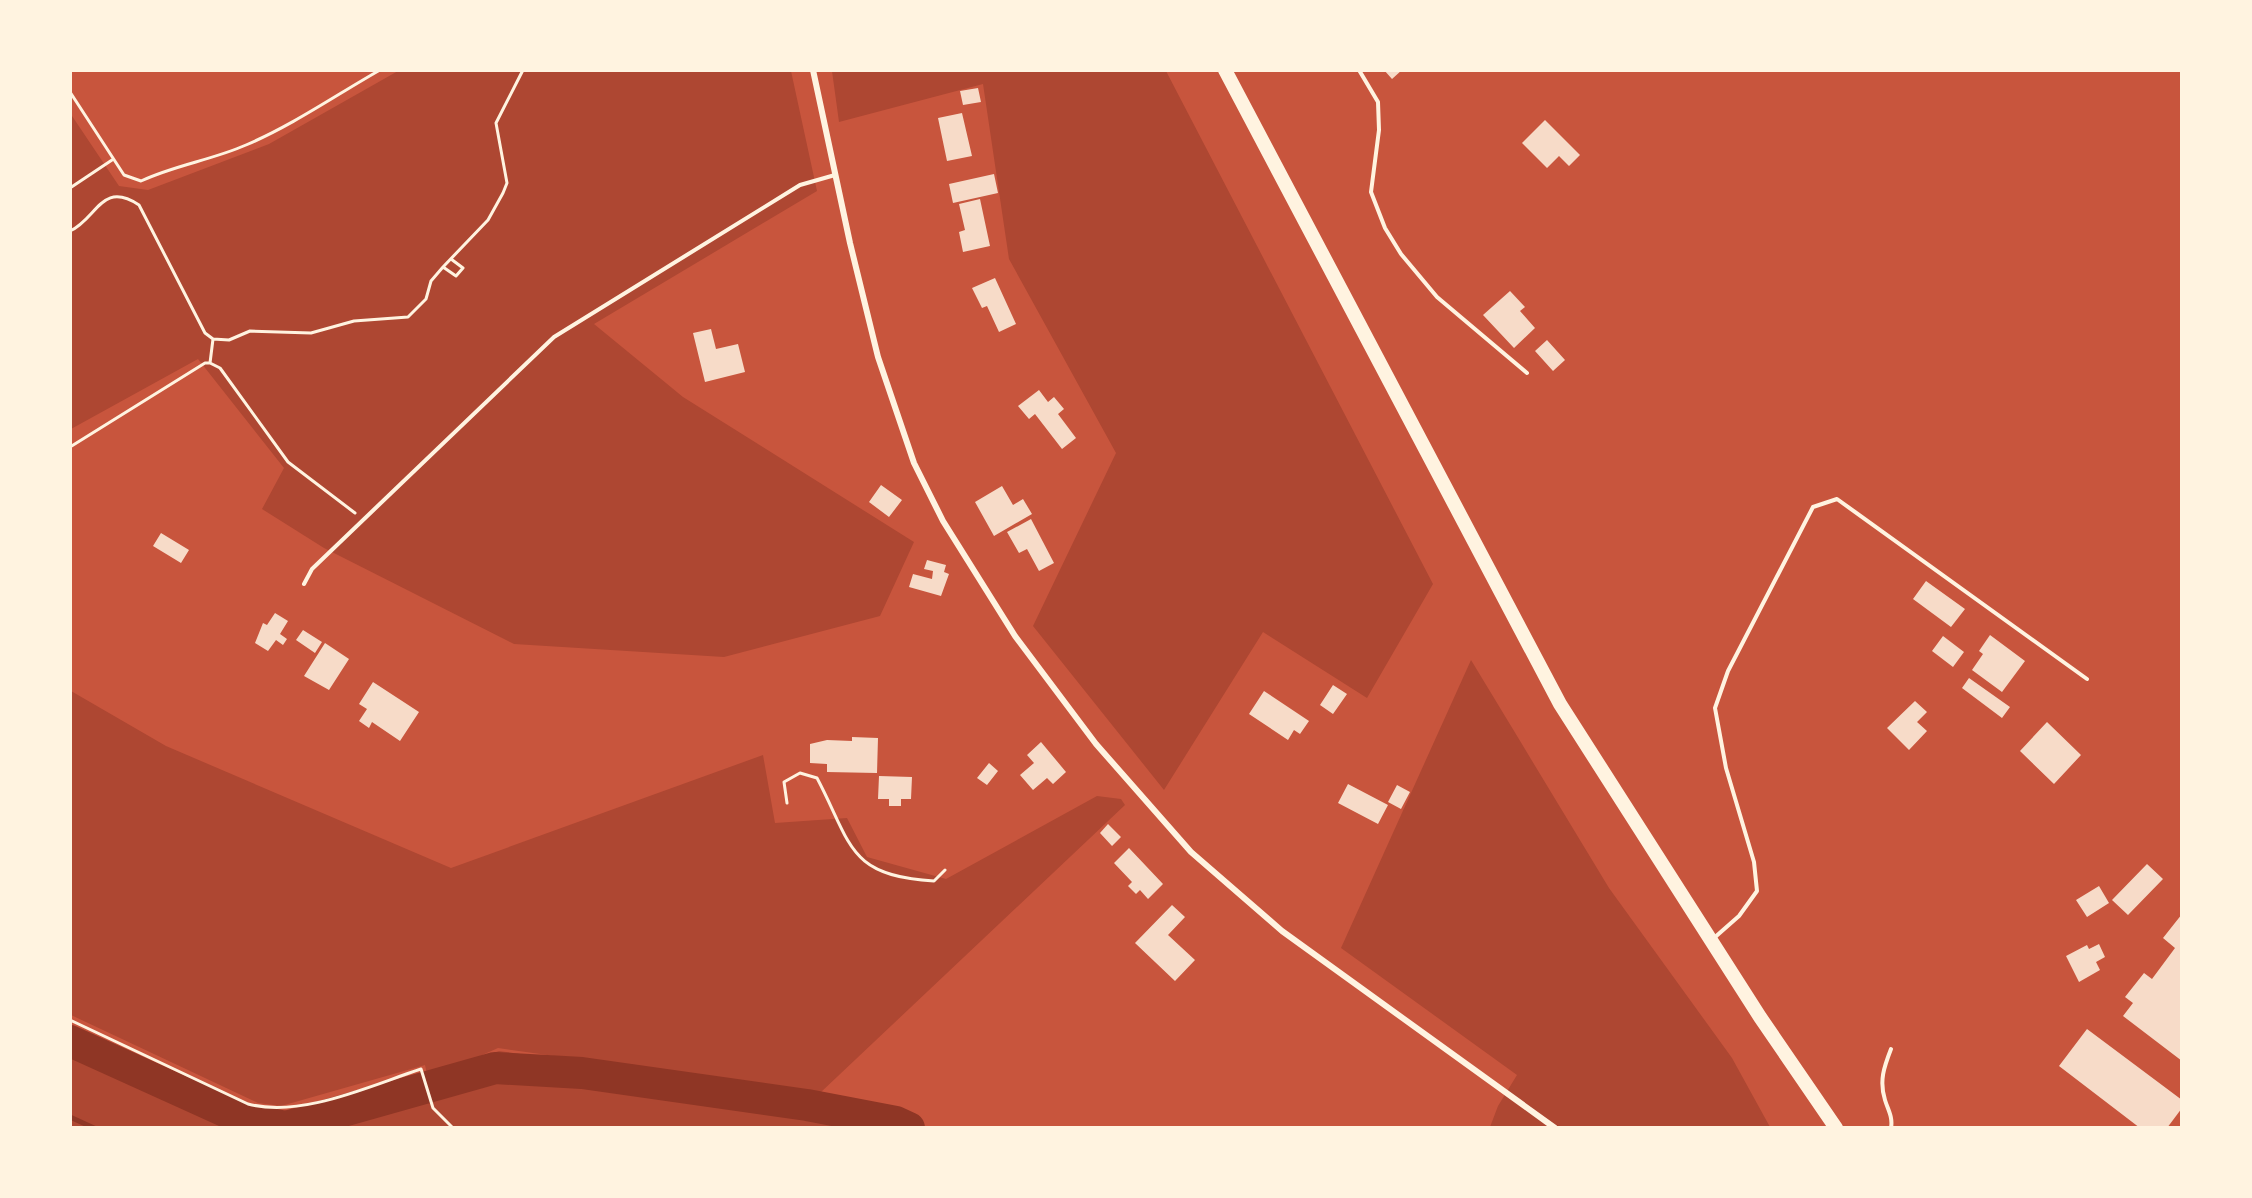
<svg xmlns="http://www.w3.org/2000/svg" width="2252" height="1198" viewBox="0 0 2252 1198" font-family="'Titillium Web',sans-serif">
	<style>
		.green { fill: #ae4732 }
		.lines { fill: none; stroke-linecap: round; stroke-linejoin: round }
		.stream { stroke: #8f3625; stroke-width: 5 }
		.river { stroke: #8f3625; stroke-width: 32 }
		.building { fill: #f7dbc8 }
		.path { stroke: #fff3e0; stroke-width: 3 }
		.service { stroke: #fff3e0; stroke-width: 4 }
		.minor { stroke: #fff3e0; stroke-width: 6 }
		.trunk { stroke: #fff3e0; stroke-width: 14 }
	</style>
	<rect width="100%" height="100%" fill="#c8553d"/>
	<path class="green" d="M 398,71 L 791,71 L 817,191 L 594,324 L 683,397 L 914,542 L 880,616 L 724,657 L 514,644 L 324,548 L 262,509 L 284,468 L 198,359 L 71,429 L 70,113 L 119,186 L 148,190 L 269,144 Z
		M 832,71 L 1166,71 L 1433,584 L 1367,698 L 1263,632 L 1164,790 L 1033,626 L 1116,453 L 1009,259 L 983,84 L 839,122 Z
		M 1471,660 L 1609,888 L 1732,1058 L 1770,1127 L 1490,1127 L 1498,1106 L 1517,1075 L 1341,948 Z
		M 71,691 L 166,746 L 451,868 L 763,755 L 775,823 L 847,818 L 867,857 L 946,879 L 1097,796 L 1121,799 L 1125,805 L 820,1093 L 498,1048 L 462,1064 L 499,1051 L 875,1106 L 927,1127 L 71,1127 L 71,1025 L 243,1110 L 283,1114 L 438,1072 L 427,1074 L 425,1065 L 281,1106 L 258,1103 L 71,1015 Z"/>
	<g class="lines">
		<path class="stream" d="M 70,1117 L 94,1128"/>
		<path class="river" d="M 70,1041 L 240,1118 L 286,1127 L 495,1068 L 582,1073 L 807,1105 L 896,1122 L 909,1128"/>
	</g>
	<path class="building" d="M 1384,70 L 1402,70 L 1392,79 Z
		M 978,88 L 981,102 L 963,105 L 960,91 Z
		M 962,113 L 972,156 L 947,161 L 938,118 Z
		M 1545,120 L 1580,155 L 1569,166 L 1559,156 L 1547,168 L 1522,143 Z
		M 994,174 L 998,193 L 953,203 L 949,184 Z
		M 980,199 L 990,246 L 963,252 L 959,232 L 965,230 L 959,204 Z
		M 995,278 L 1016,324 L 999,332 L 987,306 L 982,308 L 972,288 Z
		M 1510,291 L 1525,307 L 1520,311 L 1535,328 L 1514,348 L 1483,315 Z
		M 711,329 L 716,349 L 738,344 L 745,372 L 705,382 L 693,333 Z
		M 1547,340 L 1565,360 L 1553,371 L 1535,351 Z
		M 1039,390 L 1048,402 L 1054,397 L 1064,409 L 1058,414 L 1076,438 L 1062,449 L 1035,414 L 1029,419 L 1018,406 Z
		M 881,485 L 902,500 L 889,517 L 869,502 Z
		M 1002,486 L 1013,505 L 1023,499 L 1032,514 L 994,536 L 975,502 Z
		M 1031,519 L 1054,563 L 1039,571 L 1027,549 L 1019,553 L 1007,532 Z
		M 161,533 L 189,550 L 181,563 L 153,546 Z
		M 927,560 L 946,565 L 944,572 L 949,574 L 941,596 L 909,587 L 913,574 L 932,579 L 933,571 L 924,569 Z
		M 1926,581 L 1965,609 L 1951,627 L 1913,599 Z
		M 275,613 L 288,621 L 280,634 L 287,639 L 283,645 L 276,640 L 268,651 L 255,643 L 263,623 L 267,625 Z
		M 303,630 L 322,642 L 315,653 L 296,640 Z
		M 1990,635 L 2025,661 L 2002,692 L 1972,670 L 1983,654 L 1979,651 Z
		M 1943,636 L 1964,652 L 1953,667 L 1932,651 Z
		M 325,643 L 349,659 L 329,690 L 304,676 Z
		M 1969,678 L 2010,707 L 2002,718 L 1962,688 Z
		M 373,682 L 419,712 L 400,741 L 372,722 L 369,728 L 359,721 L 367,709 L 359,704 Z
		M 1333,685 L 1347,694 L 1333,714 L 1320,705 Z
		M 1264,691 L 1309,721 L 1300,734 L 1294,730 L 1288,740 L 1249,714 Z
		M 1915,701 L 1927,712 L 1917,722 L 1927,731 L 1909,750 L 1887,728 Z
		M 2047,722 L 2081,755 L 2054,784 L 2020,751 Z
		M 852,737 L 878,738 L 877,773 L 827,772 L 827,764 L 810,763 L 810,744 L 827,740 L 852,741 Z
		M 1041,742 L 1066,772 L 1053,784 L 1047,778 L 1033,790 L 1020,775 L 1034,763 L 1027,755 Z
		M 989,763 L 998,771 L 987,785 L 977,778 Z
		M 879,776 L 912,777 L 911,799 L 901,799 L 901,806 L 889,806 L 889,799 L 878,799 Z
		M 1348,784 L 1388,805 L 1378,824 L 1338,803 Z
		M 1397,785 L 1410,792 L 1401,809 L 1388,802 Z
		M 1108,824 L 1121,837 L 1112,846 L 1100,833 Z
		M 1129,848 L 1163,884 L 1148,899 L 1140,890 L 1136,894 L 1128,886 L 1132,882 L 1114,863 Z
		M 2147,864 L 2163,879 L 2128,915 L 2112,900 Z
		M 2099,886 L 2109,903 L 2087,917 L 2076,900 Z
		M 1172,905 L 1185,917 L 1168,935 L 1195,960 L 1175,981 L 1135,943 Z
		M 2182,914 L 2182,1061 L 2123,1016 L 2133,1003 L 2125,997 L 2144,973 L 2152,979 L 2175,948 L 2163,938 Z
		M 2099,944 L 2105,957 L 2096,962 L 2100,970 L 2079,982 L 2066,956 L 2087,945 L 2089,949 Z
		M 2087,1029 L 2182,1100 L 2182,1108 L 2167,1128 L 2140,1128 L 2059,1066 Z"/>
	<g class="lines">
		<path class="path" d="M 70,92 L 124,175 L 141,181 C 175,165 212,160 246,145 C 293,125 336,95 380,70
			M 70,188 L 112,160
			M 70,231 C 97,219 101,180 139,205 L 205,333 L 213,339 L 229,340 L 250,331 L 311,333 L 354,321 L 408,317 L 426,299 L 431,281 L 443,267 L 488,220 L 503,193 L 507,183 L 496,123 L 523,70
			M 443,267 L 456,276 L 463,268 L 451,259
			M 210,363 L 213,339
			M 70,447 L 205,363 L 210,363 L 220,368 L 288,462 L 355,513
			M 787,803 L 784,782 L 800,773 L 817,778 C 852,844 847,876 934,881 L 945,870
			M 70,1020 L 248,1104 C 302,1118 369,1086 421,1069 L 433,1108 L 453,1128"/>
		<path class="service" d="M 1359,70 L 1378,102 L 1379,130 L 1371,192 L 1385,228 L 1401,254 L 1437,297 L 1527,373
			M 304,584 L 312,569 L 554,337 L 800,185 L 835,175
			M 1714,938 L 1739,916 L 1757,891 L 1754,862 L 1726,768 L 1715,708 L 1728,671 L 1813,507 L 1837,499 L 2087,679
			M 1891,1049 C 1884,1067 1879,1081 1885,1100 C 1888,1110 1893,1117 1891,1128"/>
		<path class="minor" d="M 813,70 L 850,243 L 878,357 L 914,463 L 943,521 L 1015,636 L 1096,744 L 1191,852 L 1282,931 L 1555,1128"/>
		<path class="trunk" d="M 1225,70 L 1560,704 L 1760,1017 L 1836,1128"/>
	</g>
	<rect width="2252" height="1198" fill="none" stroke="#fff3e0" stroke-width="144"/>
</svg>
